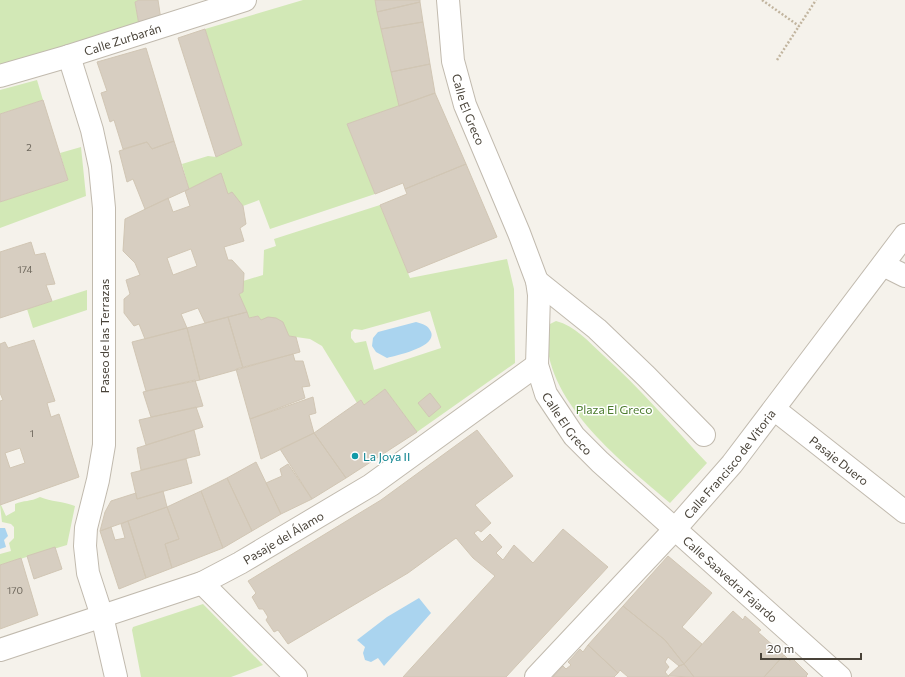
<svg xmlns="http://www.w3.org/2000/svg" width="905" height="677" viewBox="0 0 905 677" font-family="Commissioner,sans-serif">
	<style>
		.green { fill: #d2e8b6; fill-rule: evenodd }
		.water { fill: #aad4ef }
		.building { fill: #d7cec1; stroke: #d1c6b4; fill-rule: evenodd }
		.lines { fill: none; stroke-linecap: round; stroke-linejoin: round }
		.minor-casing { stroke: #c1baae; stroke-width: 24 }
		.tertiary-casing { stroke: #c1baae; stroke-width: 24 }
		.path { stroke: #c2b59f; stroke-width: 2.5; stroke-dasharray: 2 2; stroke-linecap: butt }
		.minor { stroke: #fff; stroke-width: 22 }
		.tertiary { stroke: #fff; stroke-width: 22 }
		.culture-dot { fill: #0f9aa8; stroke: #fff; stroke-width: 1.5 }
		.labels { text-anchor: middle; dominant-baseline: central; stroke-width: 3; stroke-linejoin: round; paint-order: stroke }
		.number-label { font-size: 10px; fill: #6c665b }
		.street-label { font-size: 12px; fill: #494339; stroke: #fff }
		.park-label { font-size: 12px; fill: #4b7b2d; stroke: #fff }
		.culture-label { font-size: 12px; fill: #0d838f; stroke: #fff; text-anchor: start }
	</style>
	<rect width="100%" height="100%" fill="#f5f2eb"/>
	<path class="green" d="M 0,0 L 139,0 L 135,2 L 139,25 L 0,66 Z
		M 303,0 L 375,0 L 399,106 L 347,124 L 375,194 L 270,229 L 259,200 L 243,206 L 232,193 L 228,194 L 221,174 L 189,189 L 182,164 L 208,156 L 216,157 L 242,145 L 205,29 Z
		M 37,80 L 43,100 L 0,114 L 0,90 Z
		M 81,147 L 86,196 L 0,228 L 0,202 L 68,180 L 60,153 Z
		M 380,205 L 410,278 L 507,259 L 514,289 L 515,363 L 417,432 L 385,389 L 364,405 L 361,400 L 357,403 L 322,346 L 310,339 L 289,336 C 283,322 278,314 261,320 L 258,316 L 249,318 L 239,294 L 243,292 L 243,281 L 263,275 L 264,250 L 276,246 L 274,239 ZM 430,311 L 441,348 L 374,370 L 366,341 L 355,343 L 351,338 L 351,332 L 354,329 L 362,330 Z
		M 87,290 L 87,310 L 33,328 L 27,309 Z
		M 556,321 C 575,326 589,342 603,355 C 640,388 673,427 707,463 L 670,503 C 622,462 537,397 548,325 Z
		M 40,497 C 51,502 63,501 75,506 L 67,545 L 0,565 L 0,554 L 11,551 L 9,543 L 14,538 L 14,527 L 11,524 L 2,522 L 0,505 L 1,505 L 6,516 L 15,511 L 15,504 C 24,500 30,502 40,497 Z
		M 203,604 L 263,665 L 231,677 L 141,677 L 132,630 L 133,627 Z"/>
	<path class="water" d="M 416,322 C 423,324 428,325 431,332 C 437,347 398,355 387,358 L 376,352 L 372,346 L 373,338 L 378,332 Z
		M 0,528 L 5,528 L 8,536 L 4,540 L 6,547 L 0,549 Z
		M 419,598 L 431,613 L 384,666 L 378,658 L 371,662 L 365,660 L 363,653 L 365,647 L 357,640 L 387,617 Z"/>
	<path class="building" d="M 139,0 L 158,0 L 161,20 L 139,25 L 135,2 Z
		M 375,0 L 420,0 L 420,2 L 377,12 Z
		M 420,2 L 423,22 L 381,29 L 377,12 Z
		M 423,22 L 430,64 L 391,72 L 381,29 Z
		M 205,29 L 242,145 L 216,157 L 178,38 Z
		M 146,48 L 174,141 L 152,149 L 147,142 L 123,149 L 114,120 L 110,122 L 101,93 L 107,91 L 97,62 Z
		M 430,64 L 435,93 L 399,106 L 391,72 Z
		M 435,93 L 466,164 L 405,189 L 403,183 L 375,194 L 347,124 Z
		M 43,100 L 68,180 L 0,202 L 0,114 Z
		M 174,141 L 189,189 L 145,209 L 133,179 L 127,182 L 119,151 L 147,142 L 152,149 Z
		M 466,164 L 497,237 L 408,273 L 380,205 L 407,194 L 405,189 Z
		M 221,173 L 228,194 L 232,192 L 243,206 L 246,224 L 240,228 L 244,241 L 224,247 L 228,260 L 232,260 L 244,273 L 243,292 L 239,294 L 247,312 L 205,323 L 198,308 L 181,314 L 187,328 L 145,339 L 139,324 L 134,326 L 124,313 L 124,299 L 130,294 L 126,280 L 140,275 L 135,263 L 123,251 L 125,219 L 168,198 L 173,212 L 190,206 L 185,191 ZM 191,249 L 197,266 L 173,275 L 167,258 Z
		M 31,242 L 35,255 L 45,253 L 55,284 L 46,285 L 52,301 L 0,318 L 0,252 Z
		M 247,312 L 249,318 L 258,316 L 261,320 L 268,317 L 276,318 L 283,322 L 289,336 L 296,337 L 300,352 L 243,368 L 228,317 Z
		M 228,317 L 243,368 L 200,380 L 187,328 Z
		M 187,328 L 200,380 L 146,391 L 132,342 Z
		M 34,340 L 55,401 L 47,403 L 51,417 L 59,414 L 79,477 L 0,505 L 0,401 L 3,400 L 0,393 L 0,344 L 5,342 L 8,348 ZM 20,448 L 25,463 L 10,468 L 5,453 Z
		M 293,354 L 295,361 L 303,361 L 310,386 L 302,387 L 305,398 L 250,419 L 236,369 Z
		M 195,380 L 203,406 L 151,417 L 143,392 Z
		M 385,389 L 417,432 L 346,478 L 314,433 L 361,400 L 364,405 Z
		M 430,393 L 441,407 L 429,417 L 418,403 Z
		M 313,397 L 316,413 L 309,415 L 314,433 L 261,459 L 250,419 Z
		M 196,407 L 203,427 L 146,445 L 139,420 Z
		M 194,430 L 200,455 L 141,470 L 137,448 Z
		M 477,430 L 513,476 L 475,505 L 491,523 L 481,532 L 478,530 L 474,533 L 482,542 L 490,534 L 502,547 L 496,553 L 503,560 L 514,545 L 533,563 L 563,529 L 608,567 L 506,677 L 403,677 L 495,576 L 473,558 L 456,538 L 408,573 L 288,644 L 278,630 L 274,632 L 266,620 L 268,617 L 263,609 L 259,609 L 252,597 L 256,593 L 248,581 L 381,500 Z
		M 314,433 L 346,478 L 312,499 L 280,449 Z
		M 186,459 L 192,483 L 137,499 L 131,473 Z
		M 256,462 L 281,514 L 252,531 L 227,478 Z
		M 288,464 L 312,499 L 281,514 L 266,483 L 282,476 L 280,469 Z
		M 227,478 L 252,531 L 223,548 L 201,491 Z
		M 163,491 L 167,507 L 100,531 L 105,512 L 111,501 L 136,493 L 137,499 Z
		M 201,491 L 223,548 L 172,568 L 165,544 L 179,539 L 167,507 Z
		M 167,507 L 179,539 L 165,544 L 172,568 L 146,578 L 128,521 Z
		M 128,521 L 146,578 L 119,589 L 100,531 L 111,527 L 115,540 L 125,538 L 121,524 Z
		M 55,547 L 62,569 L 34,579 L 27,556 Z
		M 668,556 L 712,593 L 682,627 L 702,644 L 684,664 L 665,640 L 623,606 Z
		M 21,558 L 38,615 L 0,629 L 0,565 Z
		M 623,606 L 665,640 L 684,664 L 679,666 L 668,657 L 665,662 L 669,667 L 665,672 L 669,677 L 628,677 L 620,670 L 618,673 L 588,645 Z
		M 733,611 L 743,620 L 745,616 L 761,630 L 758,632 L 784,655 L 764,677 L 694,677 L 684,664 Z
		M 588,645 L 618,673 L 614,677 L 553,677 L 563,666 L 566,669 L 571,665 L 568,662 L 580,649 L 583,652 Z
		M 784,655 L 790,661 L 792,658 L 808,674 L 806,676 L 807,677 L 764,677 Z
		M 684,664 L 694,677 L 668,676 L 679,666 Z"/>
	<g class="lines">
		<defs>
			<g id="minor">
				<path d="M 69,56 L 92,130 L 100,167 L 104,208 L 104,445 L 98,480 L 86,528 L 85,546 L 88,573 L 102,616 L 116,677"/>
				<path d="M 883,265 L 905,276"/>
				<path d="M 537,281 L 597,329 L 646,376 L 704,435"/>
				<path id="s1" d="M 774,409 L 905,512"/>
				<path d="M 202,583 L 296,677"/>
				<path id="s2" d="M 0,650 L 202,583 L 240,563 L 371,485 L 537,365"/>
			</g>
			<g id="tertiary">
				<path id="s3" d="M 448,0 L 453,61 L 465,105 L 519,233 L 537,281 L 539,295 L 537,365 L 546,394 L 574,436 L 600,462 L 840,677"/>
				<path id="s4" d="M 0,76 L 69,56 L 245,0"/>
				<path id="s5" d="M 536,677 L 675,529 L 732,464 L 905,235"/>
			</g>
		</defs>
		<use href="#minor" class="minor-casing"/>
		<use href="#tertiary" class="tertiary-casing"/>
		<path class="path" d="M 762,0 L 799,26 L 816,0
			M 777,60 L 799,26"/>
		<use href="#minor" class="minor"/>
		<use href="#tertiary" class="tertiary"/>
	</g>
	<circle class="culture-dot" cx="355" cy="456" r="4"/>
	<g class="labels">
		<g class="number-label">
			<text x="29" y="147">2</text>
			<text x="25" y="269">174</text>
			<text x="32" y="433">1</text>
			<text x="15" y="590">170</text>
		</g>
		<g class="street-label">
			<text stroke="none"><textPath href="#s4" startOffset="128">Calle Zurbarán</textPath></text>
			<text stroke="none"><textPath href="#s3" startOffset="112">Calle El Greco</textPath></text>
			<text transform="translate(104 336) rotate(-90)">Paseo de las Terrazas</text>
			<text stroke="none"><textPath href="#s3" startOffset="448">Calle El Greco</textPath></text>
			<text stroke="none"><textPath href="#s1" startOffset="83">Pasaje Duero</textPath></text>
			<text stroke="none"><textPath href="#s5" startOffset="288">Calle Francisco de Vitoria</textPath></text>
			<text stroke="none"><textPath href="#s2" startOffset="306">Pasaje del Álamo</textPath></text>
			<text stroke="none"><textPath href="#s3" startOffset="674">Calle Saavedra Fajardo</textPath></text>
		</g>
		<g class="park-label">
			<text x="614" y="409">Plaza El Greco</text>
		</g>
		<g class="culture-label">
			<text x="363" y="456">La Joya II</text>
		</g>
	</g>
	<path d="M761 653v6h100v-6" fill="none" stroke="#494339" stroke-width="2"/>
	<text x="767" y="653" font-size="12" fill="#494339" stroke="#ffffff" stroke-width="3" paint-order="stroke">20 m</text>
</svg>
